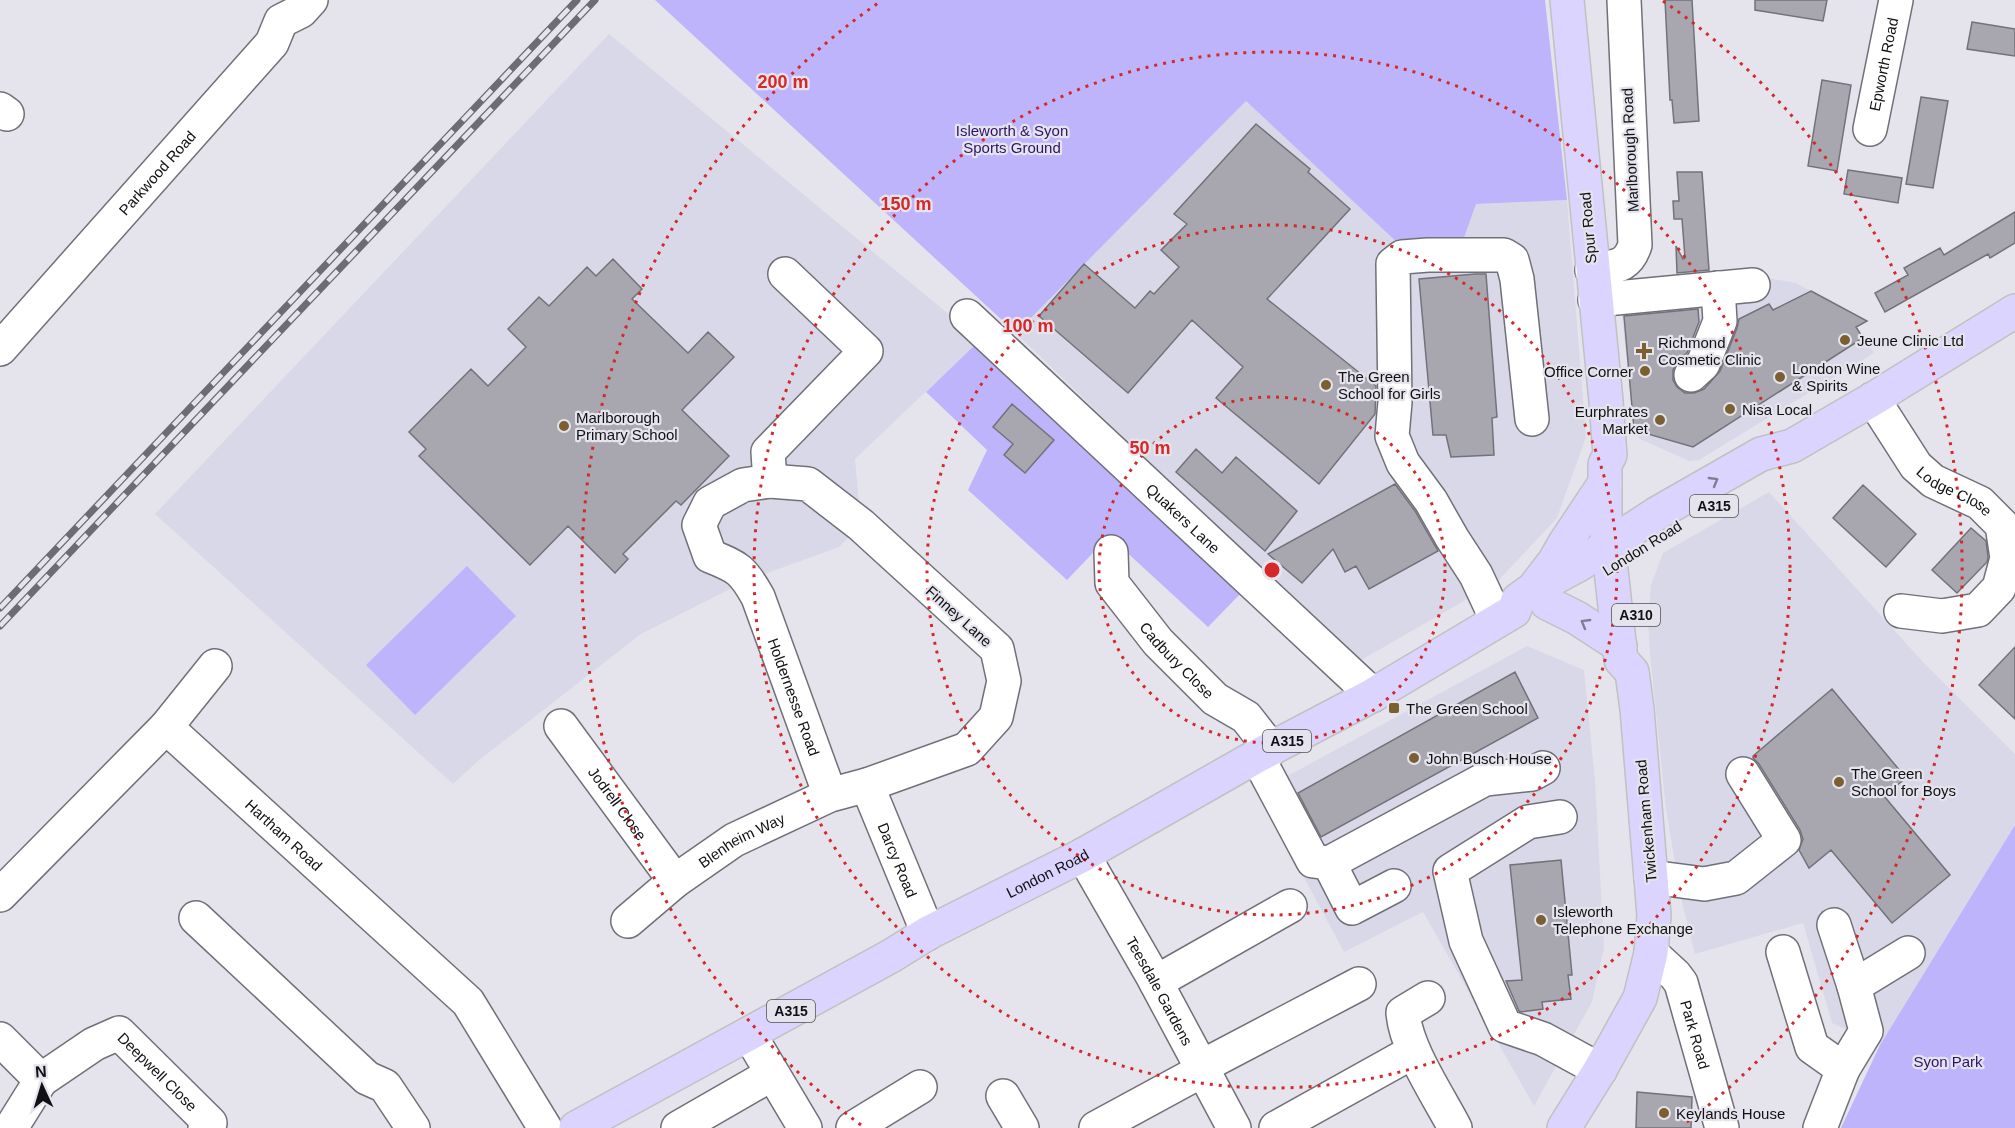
<svg xmlns="http://www.w3.org/2000/svg" width="2015" height="1128" viewBox="0 0 2015 1128" font-family="Helvetica,sans-serif">
	<style>
		.built { fill: #d9d8e8 }
		.green { fill: #beb4fc }
		.building { fill: #a8a7af; stroke: #73727a; stroke-width: 1.5 }
		.lines { fill: none; stroke-linecap: round; stroke-linejoin: round }
		.minor-casing { stroke: #717078; stroke-width: 36 }
		.major-casing { stroke: #c1c1c2; stroke-width: 36 }
		.minor { stroke: #fff; stroke-width: 33 }
		.major { stroke: #dad4fe; stroke-width: 33 }
		.rail-casing { stroke: #6d6c72; stroke-width: 7 }
		.rail { stroke: #e5e4ed; stroke-width: 4.5; stroke-dasharray: 14; stroke-linecap: butt }
		.oneway { stroke: #807c94 }
		.ring { fill: none; stroke: #d62828; stroke-width: 3; stroke-dasharray: 3 6 }
		.poi-dot { fill: #7a6031; stroke: #e5e4ed; stroke-width: 2 }
		.labels { text-anchor: middle; dominant-baseline: central; stroke-width: 4.5; stroke-linejoin: round; paint-order: stroke }
		.shield { fill: #e5e4ed; stroke: #515054; stroke-width: 1.5 }
		.shield-label { font-size: 14px; font-weight: bold; fill: #111013 }
		.street-label { font-size: 15px; fill: #111013; stroke: #e5e4ed }
		.park-label { font-size: 15px; fill: #2f1368; stroke: #e5e4ed }
		.poi-label { font-size: 15px; fill: #111013; stroke: #e5e4ed; text-anchor: start }
		.centre { fill: #d62828; stroke: #e5e4ed; stroke-width: 3 }
		.ring-label { font-size: 18px; text-anchor: middle; font-weight: bold; fill: #d62828; stroke: #e5e4ed; stroke-width: 4.5; stroke-linejoin: round; paint-order: stroke }
	</style>
	<rect width="100%" height="100%" fill="#e5e4ed"/>
	<path class="built" d="M 609,34 L 980,340 L 855,459 L 861,525 L 839,547 L 748,580 L 641,634 L 478,761 L 453,784 L 155,514 Z
		M 1246,101 L 1402,247 L 1476,204 L 1567,200 L 1586,437 L 1557,518 L 1497,582 L 1356,663 L 1016,333 Z
		M 1750,275 L 1796,283 L 1844,309 L 1874,353 L 1699,460 L 1689,461 L 1640,439 L 1634,430 L 1619,288 Z
		M 1769,492 L 1923,662 L 2015,754 L 2015,825 L 1880,1045 L 1832,1023 L 1803,923 L 1695,954 L 1681,898 L 1666,809 L 1650,654 L 1648,620 L 1651,585 L 1663,553 Z
		M 1527,646 L 1584,670 L 1595,780 L 1604,948 L 1592,1002 L 1534,1106 L 1423,912 L 1344,952 L 1258,792 Z"/>
	<path class="green" d="M 655,0 L 1545,0 L 1567,200 L 1476,204 L 1462,243 L 1402,247 L 1246,101 L 1016,333 Z
		M 980,340 L 1246,588 L 1208,627 L 1109,536 L 1067,580 L 968,490 L 987,450 L 926,392 Z
		M 467,566 L 516,616 L 415,715 L 366,665 Z
		M 2015,825 L 2015,1128 L 1841,1128 L 1880,1045 Z"/>
	<path class="building" d="M 1665,0 L 1692,0 L 1699,121 L 1674,123 L 1672,100 L 1670,100 Z
		M 1755,0 L 1827,0 L 1823,21 L 1755,10 Z
		M 1972,22 L 2015,29 L 2015,56 L 1967,49 Z
		M 1822,80 L 1851,85 L 1837,171 L 1808,166 Z
		M 1921,97 L 1948,101 L 1933,188 L 1906,184 Z
		M 1256,124 L 1310,169 L 1308,172 L 1350,209 L 1267,299 L 1376,386 L 1375,414 L 1319,484 L 1216,398 L 1243,367 L 1192,320 L 1128,393 L 1039,316 L 1084,264 L 1135,308 L 1150,291 L 1154,294 L 1179,267 L 1161,250 L 1187,224 L 1174,214 Z
		M 1848,170 L 1902,178 L 1898,203 L 1844,194 Z
		M 1677,172 L 1702,172 L 1709,270 L 1677,273 L 1676,246 L 1683,259 L 1685,258 L 1682,219 L 1674,219 L 1673,201 L 1679,201 Z
		M 2015,212 L 2015,243 L 1990,258 L 1988,254 L 1885,312 L 1875,293 L 1908,275 L 1904,268 L 1940,248 L 1944,255 Z
		M 613,259 L 642,289 L 632,299 L 688,353 L 708,332 L 734,357 L 682,410 L 729,456 L 681,505 L 676,501 L 623,554 L 628,559 L 615,573 L 568,526 L 530,565 L 419,456 L 426,449 L 409,432 L 471,369 L 488,386 L 526,347 L 508,329 L 539,297 L 549,306 L 587,267 L 596,276 Z
		M 1475,274 L 1486,274 L 1497,417 L 1492,418 L 1494,455 L 1451,457 L 1446,435 L 1433,435 L 1419,279 Z
		M 1811,291 L 1867,321 L 1856,327 L 1863,338 L 1693,447 L 1634,430 L 1624,316 L 1698,309 L 1699,322 L 1687,353 L 1678,361 L 1673,370 L 1673,380 L 1677,387 L 1685,393 L 1694,393 L 1704,389 L 1720,371 L 1737,328 L 1739,319 L 1769,304 L 1773,310 Z
		M 1012,404 L 1054,440 L 1025,473 L 1004,455 L 1013,444 L 993,427 Z
		M 1196,449 L 1222,473 L 1236,457 L 1297,511 L 1265,551 L 1176,472 Z
		M 1395,484 L 1415,511 L 1438,551 L 1369,589 L 1356,566 L 1345,572 L 1333,549 L 1302,583 L 1268,554 Z
		M 1863,485 L 1916,534 L 1886,567 L 1833,518 Z
		M 1971,528 L 1986,541 L 1988,557 L 1987,562 L 1957,593 L 1932,570 Z
		M 2015,647 L 2015,719 L 1979,685 Z
		M 1515,672 L 1538,718 L 1321,837 L 1298,793 Z
		M 1832,689 L 1906,778 L 1884,796 L 1950,875 L 1892,923 L 1831,850 L 1809,868 L 1799,850 L 1803,839 L 1800,830 L 1759,764 L 1753,758 L 1753,756 Z
		M 1561,860 L 1572,975 L 1568,975 L 1571,999 L 1542,1002 L 1543,1009 L 1521,1012 L 1519,1011 L 1506,981 L 1522,980 L 1510,865 Z
		M 1637,1092 L 1692,1097 L 1691,1128 L 1636,1128 Z"/>
	<g class="lines">
		<defs>
			<g id="minor">
				<path d="M 0,109 L 7,114"/>
				<path id="s1" d="M 1870,129 L 1896,0"/>
				<path d="M 1592,270 C 1614,266 1627,269 1635,245 L 1624,0"/>
				<path d="M 1595,300 L 1753,285"/>
				<path id="s2" d="M 967,316 L 1373,695"/>
				<path id="s3" d="M 0,349 L 272,43 L 281,21 L 301,11 L 311,0"/>
				<path d="M 1691,375 L 1703,364 L 1720,321 L 1718,288"/>
				<path id="s4" d="M 1873,399 L 1916,466 L 1933,481 L 1980,503 L 2002,525 L 2007,558 L 1999,588 L 1978,610 L 1942,616 L 1901,611"/>
				<path d="M 770,481 L 768,452 L 866,351 L 785,274"/>
				<path id="s5" d="M 1111,552 L 1112,583 L 1158,642 L 1215,699 L 1246,717 L 1271,749"/>
				<path d="M 1497,620 L 1476,575 L 1452,538 L 1431,501 L 1403,463 L 1392,436 L 1395,402 L 1393,264 L 1402,257 L 1428,255 L 1504,255 L 1512,260 L 1517,279 L 1532,419"/>
				<path id="s6" d="M 561,726 L 675,881"/>
				<path d="M 166,727 L 215,666"/>
				<path d="M 1257,756 L 1313,861 L 1329,863 L 1485,779 L 1532,774 L 1543,768"/>
				<path id="s7" d="M 867,785 L 928,933"/>
				<path d="M 1560,817 L 1528,822 L 1450,871 L 1466,941 L 1505,1026 L 1543,1039 L 1600,1070"/>
				<path id="s8" d="M 1083,855 L 1152,975 L 1234,1128"/>
				<path d="M 1329,863 L 1352,908 L 1394,886"/>
				<path d="M 1651,877 L 1704,884 L 1736,878 L 1784,840 L 1743,774"/>
				<path id="s9" d="M 0,895 L 166,727 L 468,1002 L 545,1128"/>
				<path d="M 196,918 L 367,1078 L 385,1086 L 413,1128"/>
				<path id="s10" d="M 628,921 L 675,881 L 734,840 L 830,795 L 867,785 L 967,749 L 996,717 L 1004,681 L 997,649 L 861,525 L 808,484 L 770,481 L 743,485 L 710,503 L 699,525 L 710,556 C 738,567 743,570 758,597 L 830,795"/>
				<path d="M 1834,925 L 1854,986"/>
				<path d="M 1783,952 L 1812,1047 L 1843,1069 L 1820,1128"/>
				<path id="s11" d="M 1651,953 L 1675,975 L 1681,983 L 1722,1128"/>
				<path d="M 1156,982 L 1290,906"/>
				<path d="M 1428,998 L 1403,1013 C 1406,1049 1438,1095 1455,1128"/>
				<path d="M 749,1034 L 805,1128"/>
				<path d="M 0,1039 L 41,1080 L 11,1128"/>
				<path d="M 1201,1067 L 1359,984"/>
				<path d="M 1843,1069 L 1866,1031 L 1854,986 L 1908,953"/>
				<path id="s12" d="M 41,1080 L 94,1044 L 119,1033 L 210,1123 L 205,1128"/>
				<path d="M 1003,1096 L 1022,1128"/>
				<path d="M 678,1128 L 772,1074"/>
				<path d="M 853,1128 L 920,1087"/>
				<path d="M 1096,1128 L 1203,1070"/>
				<path d="M 1276,1128 L 1400,1059"/>
			</g>
			<g id="major">
				<path d="M 1537,584 L 1554,562 L 1565,543 L 1605,483"/>
				<path d="M 1547,603 L 1577,618 L 1620,646"/>
				<path id="s13" d="M 576,1128 L 891,956 L 928,933 L 1083,855 L 1257,756 L 1373,695 L 1514,611 L 1518,600 L 1532,590 L 1580,564 L 1656,514 L 1761,454 L 1792,446 L 1873,399 L 2015,311"/>
				<path d="M 1564,1128 L 1600,1070 L 1640,998 L 1651,953 L 1654,915 L 1637,709 L 1632,672 L 1621,660 L 1605,516 L 1605,464 L 1610,455 L 1606,401 L 1567,0"/>
			</g>
		</defs>
		<use href="#minor" class="minor-casing"/>
		<use href="#major" class="major-casing"/>
		<use href="#minor" class="minor"/>
		<use href="#major" class="major"/>
		<defs>
			<path id="rail" d="M 0,608 L 577,0
				M 0,626 L 595,0"/>
		</defs>
		<use href="#rail" class="rail-casing"/>
		<use href="#rail" class="rail"/>
	</g>
	<defs><path id="oneway-chevron" d="M-2-3.5L2.5 0L-2 3.5" fill="none" stroke-width="1.6" stroke-linecap="round" stroke-linejoin="round" transform="scale(1.5)"/></defs>
	<g class="oneway">
		<use href="#oneway-chevron" transform="translate(1714 481) rotate(-30)"/>
		<use href="#oneway-chevron" transform="translate(1585 623) rotate(-150)"/>
	</g>
	<g class="ring">
		<circle cx="1272" cy="570" r="173"/>
		<circle cx="1272" cy="570" r="345"/>
		<circle cx="1272" cy="570" r="518"/>
		<path d="M861 1125A691 691 0 0 1 881 1M1663 1A691 691 0 0 1 1683 1125"/>
	</g>
	<g class="poi-dot">
		<circle cx="1845" cy="340" r="6"/>
		<path d="M1641 342h6v6h6v6h-6v6h-6v-6h-6v-6h6z"/>
		<circle cx="1645" cy="371" r="6"/>
		<circle cx="1780" cy="377" r="6"/>
		<circle cx="1326" cy="385" r="6"/>
		<circle cx="1730" cy="409" r="6"/>
		<circle cx="1660" cy="420" r="6"/>
		<circle cx="564" cy="426" r="6"/>
		<rect x="1388" y="702" width="12" height="12" rx="3"/>
		<circle cx="1414" cy="758" r="6"/>
		<circle cx="1839" cy="782" r="6"/>
		<circle cx="1541" cy="920" r="6"/>
		<circle cx="1664" cy="1113" r="6"/>
	</g>
	<g class="labels">
		<g class="shield">
			<rect x="1690" y="495" width="48" height="22" rx="4.5"/>
			<rect x="1612" y="604" width="48" height="22" rx="4.5"/>
			<rect x="1263" y="730" width="48" height="22" rx="4.5"/>
			<rect x="767" y="1000" width="48" height="22" rx="4.5"/>
		</g>
		<g class="shield-label">
			<text x="1714" y="506">A315</text>
			<text x="1636" y="615">A310</text>
			<text x="1287" y="741">A315</text>
			<text x="791" y="1011">A315</text>
		</g>
		<g class="street-label">
			<text stroke="none"><textPath href="#s1" startOffset="66">Epworth Road</textPath></text>
			<text transform="translate(1630 150) rotate(-93)">Marlborough Road</text>
			<text stroke="none"><textPath href="#s3" startOffset="236">Parkwood Road</textPath></text>
			<text transform="translate(1588 228) rotate(-95)">Spur Road</text>
			<text stroke="none"><textPath href="#s4" startOffset="126">Lodge Close</textPath></text>
			<text stroke="none"><textPath href="#s2" startOffset="296">Quakers Lane</textPath></text>
			<text transform="translate(1642 548) rotate(-32)">London Road</text>
			<text transform="translate(959 616) rotate(42)">Finney Lane</text>
			<text stroke="none"><textPath href="#s5" startOffset="132">Cadbury Close</textPath></text>
			<text stroke="none"><textPath href="#s10" startOffset="1080">Holdernesse Road</textPath></text>
			<text stroke="none"><textPath href="#s6" startOffset="96">Jodrell Close</textPath></text>
			<text transform="translate(1646 821) rotate(-95)">Twickenham Road</text>
			<text stroke="none"><textPath href="#s9" startOffset="396">Hartham Road</textPath></text>
			<text stroke="none"><textPath href="#s10" startOffset="140">Blenheim Way</textPath></text>
			<text stroke="none"><textPath href="#s7" startOffset="81">Darcy Road</textPath></text>
			<text stroke="none"><textPath href="#s13" startOffset="536">London Road</textPath></text>
			<text stroke="none"><textPath href="#s8" startOffset="156">Teesdale Gardens</textPath></text>
			<text stroke="none"><textPath href="#s11" startOffset="96">Park Road</textPath></text>
			<text stroke="none"><textPath href="#s12" startOffset="146">Deepwell Close</textPath></text>
		</g>
		<g class="park-label">
			<text x="1012" y="130">Isleworth &amp; Syon<tspan x="1012" dy="17">Sports Ground</tspan></text>
			<text x="1948" y="1061">Syon Park</text>
		</g>
		<g class="poi-label">
			<text x="1857" y="340">Jeune Clinic Ltd</text>
			<text x="1658" y="342">Richmond<tspan x="1658" dy="17">Cosmetic Clinic</tspan></text>
			<text x="1792" y="368">London Wine<tspan x="1792" dy="17">&amp; Spirits</tspan></text>
			<text x="1633" y="371" text-anchor="end">Office Corner</text>
			<text x="1338" y="376">The Green<tspan x="1338" dy="17">School for Girls</tspan></text>
			<text x="1742" y="409">Nisa Local</text>
			<text x="1648" y="411" text-anchor="end">Eurphrates<tspan x="1648" dy="17">Market</tspan></text>
			<text x="576" y="417">Marlborough<tspan x="576" dy="17">Primary School</tspan></text>
			<text x="1406" y="708">The Green School</text>
			<text x="1426" y="758">John Busch House</text>
			<text x="1851" y="773">The Green<tspan x="1851" dy="17">School for Boys</tspan></text>
			<text x="1553" y="911">Isleworth<tspan x="1553" dy="17">Telephone Exchange</tspan></text>
			<text x="1676" y="1113">Keylands House</text>
		</g>
	</g>
	<circle cx="1272" cy="570" r="9" class="centre"/>
	<g class="ring-label">
		<text x="783" y="88">200 m</text>
		<text x="906" y="210">150 m</text>
		<text x="1028" y="332">100 m</text>
		<text x="1150" y="454">50 m</text>
	</g>
	<g transform="translate(42 1086) rotate(356)" stroke="#e5e4ed" stroke-width="4.5" paint-order="stroke">
	<path d="M0-4.5L10 22L0 15L-10 22Z" fill="#111013"/>
	<text y="-9" font-size="16" font-weight="bold" text-anchor="middle" fill="#111013">N</text>
	</g>
</svg>
